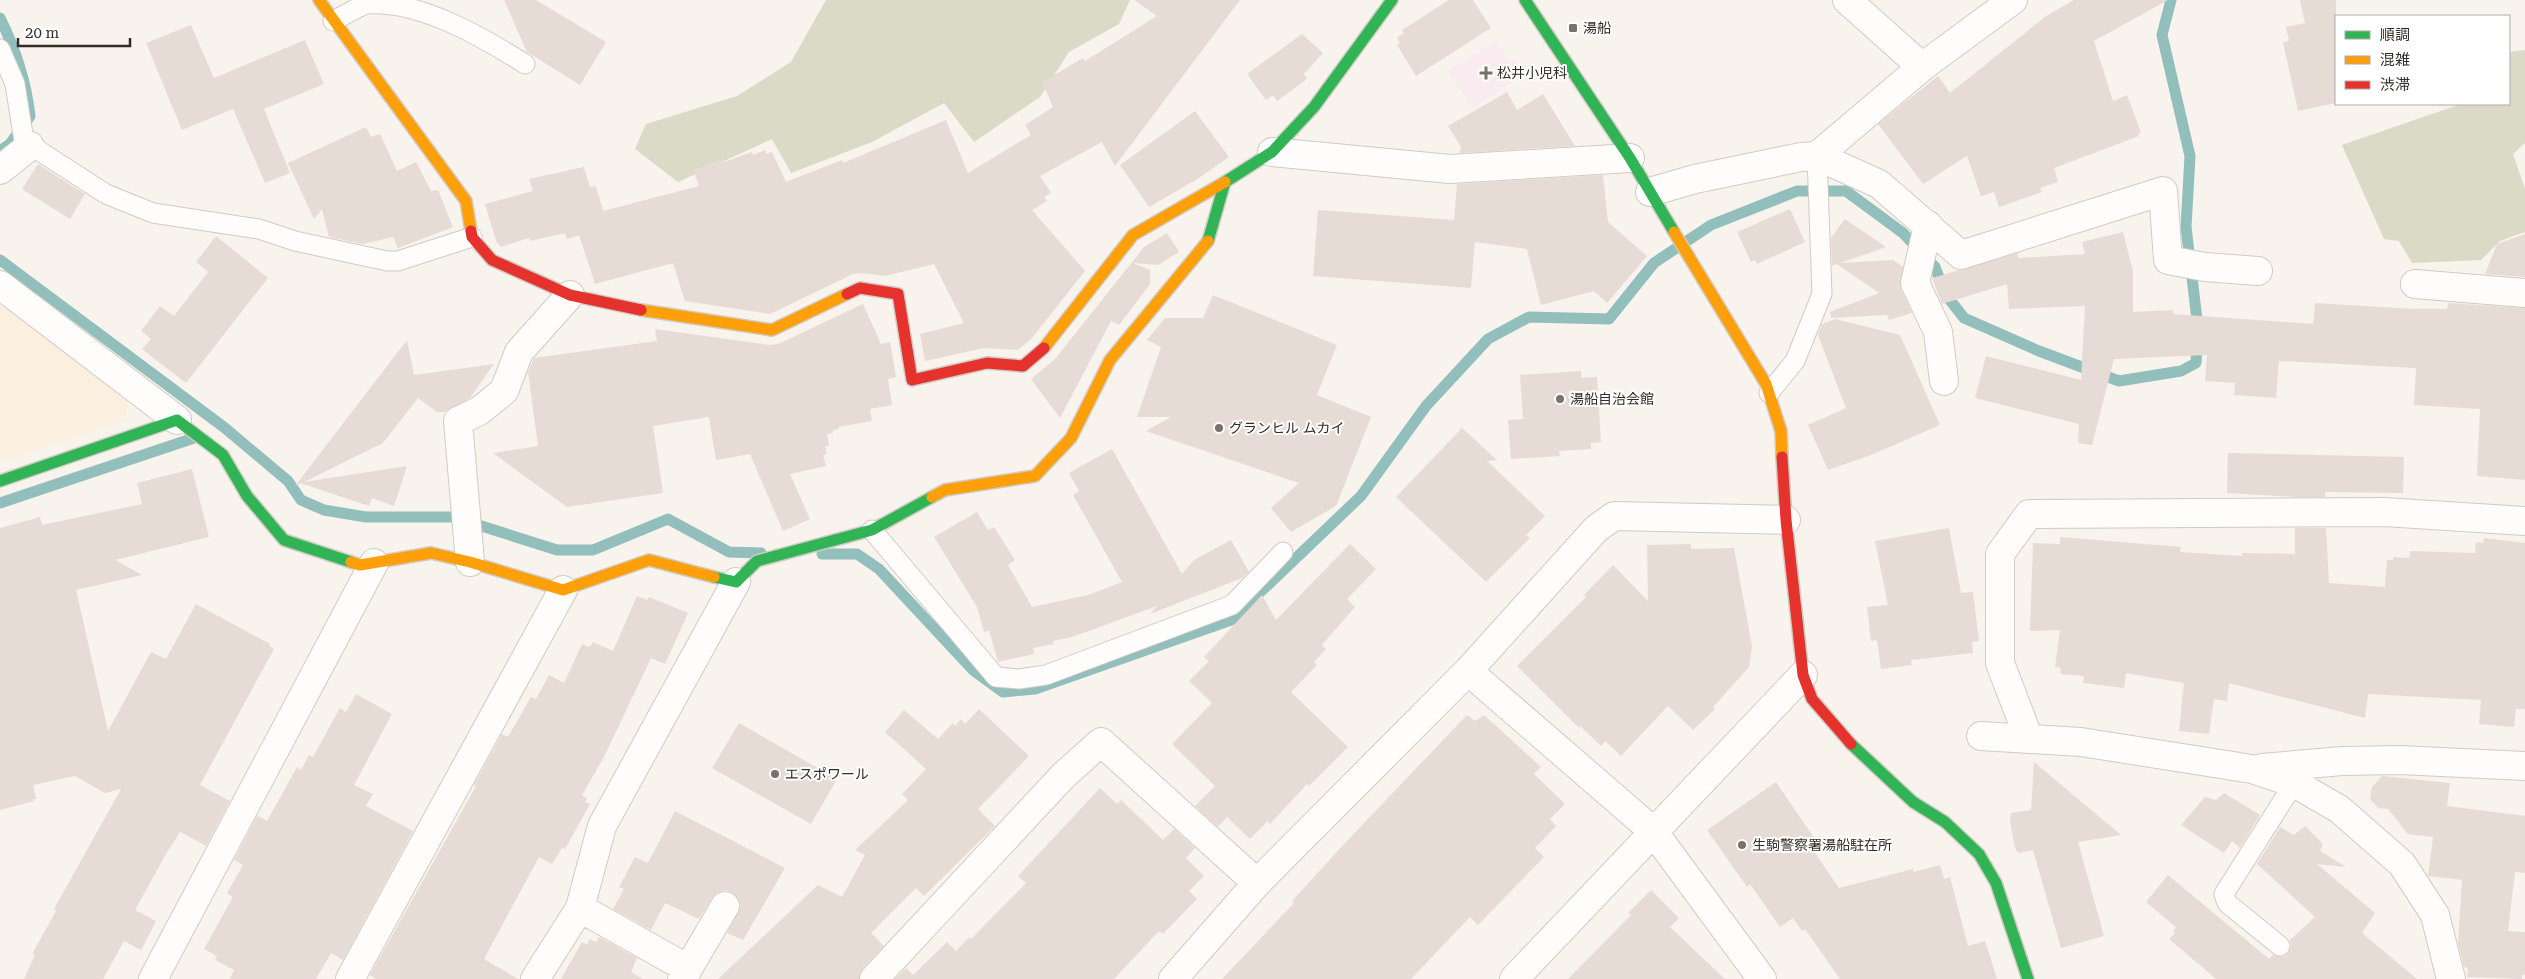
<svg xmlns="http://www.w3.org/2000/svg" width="2525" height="979" viewBox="0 0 2525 979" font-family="'Roboto Serif','Noto Sans JP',serif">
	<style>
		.built { fill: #fbefdf }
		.medical { fill: #f9ebf0 }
		.green { fill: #dadac6 }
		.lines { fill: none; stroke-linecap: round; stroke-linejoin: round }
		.stream { stroke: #92bebc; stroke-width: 11 }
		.building { fill: #e7dbd5 }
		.lane-casing { stroke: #d0cbc3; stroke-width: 21 }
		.street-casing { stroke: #d0cbc3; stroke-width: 30 }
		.fast-casing { stroke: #d0cbc3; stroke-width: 14 }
		.slow-casing { stroke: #d0cbc3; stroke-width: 14 }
		.jam-casing { stroke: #d0cbc3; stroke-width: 14 }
		.lane { stroke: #fefdfc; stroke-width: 19 }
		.street { stroke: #fefdfc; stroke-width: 28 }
		.fast { stroke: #30b455; stroke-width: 11 }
		.slow { stroke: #ff9f0a; stroke-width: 11 }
		.jam { stroke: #e5322d; stroke-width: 11 }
		.poi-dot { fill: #78726a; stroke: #fff; stroke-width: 2 }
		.labels { text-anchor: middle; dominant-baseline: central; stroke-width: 4; stroke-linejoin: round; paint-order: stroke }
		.poi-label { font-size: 14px; fill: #332c24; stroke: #fff; text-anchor: start }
	</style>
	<rect width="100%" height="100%" fill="#f8f3ec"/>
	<path class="built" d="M 0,296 L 130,395 L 124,421 L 0,462 Z"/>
	<path class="medical" d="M 1496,41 L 1510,62 L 1514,60 L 1523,75 L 1472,108 L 1448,71 Z"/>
	<path class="green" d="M 826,0 L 1130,0 L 1119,24 L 1069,52 L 1040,97 L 974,142 L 944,103 L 872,142 L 791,173 L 772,139 L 678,182 L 635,149 L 646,124 L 737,96 L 791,62 Z
		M 2525,50 L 2525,143 L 2513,154 L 2525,189 L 2525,232 L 2500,241 L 2481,260 L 2412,263 L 2399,241 L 2384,239 L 2342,145 L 2461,104 L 2509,104 L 2509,52 Z"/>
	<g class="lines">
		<path class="stream" d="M 0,18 C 16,50 26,81 30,116 L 10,144 L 0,151
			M 0,260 L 225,428 L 288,481 L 301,500 L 324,510 L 366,517 L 453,517 L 557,550 L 593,550 L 668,519 L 729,552 L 761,553
			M 0,503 L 197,437
			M 822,554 L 857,554 L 879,569 L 973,670 L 1003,692 L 1035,689 L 1231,620 L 1361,496 L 1426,406 L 1488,339 L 1529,317 L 1609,319 L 1654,263 L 1711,225 L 1797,191 L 1846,191 L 1903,233 L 1935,267 L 1946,295 L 1964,318 L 2039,351 L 2119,381 L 2181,371 L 2196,363 L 2198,328 L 2186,227 L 2190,156 L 2162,35 L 2171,0"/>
	</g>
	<path class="building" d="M 504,0 L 536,0 L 606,42 L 580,85 L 527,52 Z
		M 1134,0 L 1240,0 L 1115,166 L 1102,142 L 1040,176 L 1051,193 L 1044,197 L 1047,201 L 1032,210 L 1085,271 L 1032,338 L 1018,350 L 984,348 L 925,361 L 920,334 L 964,323 L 934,264 L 885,276 L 862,273 L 853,274 L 770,314 L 685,301 L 673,263 L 595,284 L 579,235 L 567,239 L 565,233 L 530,241 L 529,238 L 501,247 L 496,241 L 485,204 L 533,191 L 529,179 L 584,167 L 590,187 L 596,186 L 603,211 L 699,186 L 693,170 L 723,159 L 724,162 L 752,152 L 753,155 L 765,150 L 766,154 L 772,152 L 786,182 L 842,160 L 843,163 L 946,120 L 968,173 L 1031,135 L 1025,125 L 1053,107 L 1042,82 L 1083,58 L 1085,61 L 1157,16 Z
		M 1449,0 L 1473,0 L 1491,28 L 1416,76 L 1397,45 L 1400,43 L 1397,38 L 1404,33 L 1402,30 Z
		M 2074,0 L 2168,0 L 2094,41 L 2113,101 L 2127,95 L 2141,133 L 2138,134 L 2139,136 L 2054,168 L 2058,182 L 2040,188 L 2042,192 L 1999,207 L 1994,192 L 1981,196 L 1967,156 L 1923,184 L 1878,124 L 1938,76 L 1950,93 L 2046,16 Z
		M 2300,0 L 2336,0 L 2336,103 L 2298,111 L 2283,42 L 2289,41 L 2286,27 L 2305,23 Z
		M 191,25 L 214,78 L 305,40 L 324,84 L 264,109 L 290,173 L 265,183 L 233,109 L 182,130 L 146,43 Z
		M 1302,34 L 1323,53 L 1304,74 L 1307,79 L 1277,101 L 1273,95 L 1266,100 L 1247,74 Z
		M 1507,92 L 1517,110 L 1543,94 L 1575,146 L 1460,153 L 1461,147 L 1448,126 Z
		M 1195,111 L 1229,157 L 1199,178 L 1149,207 L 1120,165 Z
		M 366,127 L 371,137 L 380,134 L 397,171 L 416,162 L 431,191 L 438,190 L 453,227 L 398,248 L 393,237 L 363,244 L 329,237 L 322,209 L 314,219 L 288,163 Z
		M 38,164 L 85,194 L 70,219 L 22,189 Z
		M 1603,175 L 1608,222 L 1647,256 L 1607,303 L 1594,291 L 1541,305 L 1527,249 L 1475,242 L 1471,288 L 1313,276 L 1318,210 L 1454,220 L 1457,184 Z
		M 1790,209 L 1805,242 L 1757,264 L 1755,260 L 1751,262 L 1737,232 Z
		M 1845,219 L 1886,247 L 1840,263 L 1893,260 L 1903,267 L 1901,289 L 1912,313 L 1889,320 L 1887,315 L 1831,318 L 1830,312 L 1879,293 L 1837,264 L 1832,266 L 1831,238 Z
		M 2123,232 L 2133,271 L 2133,312 L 2173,310 L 2173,314 L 2313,324 L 2315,303 L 2415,309 L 2447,309 L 2448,303 L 2525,308 L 2525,480 L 2477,476 L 2480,409 L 2414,405 L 2416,368 L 2279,361 L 2276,398 L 2234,395 L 2235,383 L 2205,381 L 2207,355 L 2114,359 L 2092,445 L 2078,443 L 2079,424 L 1975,398 L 1986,356 L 2081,380 L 2085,306 L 2009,309 L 2007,284 L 1942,304 L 1932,278 L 2018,253 L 2018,258 L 2085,254 L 2082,242 Z
		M 1167,233 L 1179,252 L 1158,265 L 1133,263 L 1150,270 L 1150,284 L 1119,325 L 1111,321 L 1060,418 L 1031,379 L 1055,359 L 1144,247 Z
		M 2525,234 L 2525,277 L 2485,274 L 2497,244 Z
		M 216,236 L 268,278 L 186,383 L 142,349 L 151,339 L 141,331 L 160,306 L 174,316 L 208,272 L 196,262 Z
		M 1213,295 L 1337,345 L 1317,395 L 1371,417 L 1336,506 L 1291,532 L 1271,508 L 1299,483 L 1146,431 L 1171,417 L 1137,417 L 1161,347 L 1147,340 L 1165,318 L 1203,318 Z
		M 863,304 L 881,344 L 890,342 L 896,377 L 888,379 L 892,405 L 870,409 L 872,421 L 838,427 L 839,429 L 833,430 L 833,433 L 827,434 L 829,446 L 825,446 L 827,454 L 823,455 L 826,466 L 790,474 L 810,519 L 783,531 L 750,454 L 716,460 L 709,417 L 653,426 L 663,493 L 567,507 L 493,453 L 538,446 L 528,372 L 534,358 L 657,341 L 655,329 L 770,345 L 778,344 Z
		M 1835,319 L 1900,335 L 1940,425 L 1871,455 L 1828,470 L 1808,425 L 1846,408 L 1818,335 L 1822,324 Z
		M 407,340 L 414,375 L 494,364 L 470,398 L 445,412 L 437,412 L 418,398 L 383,443 L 304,482 L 407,466 L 394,506 L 372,498 L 369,506 L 300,483 L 295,486 Z
		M 1581,371 L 1581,378 L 1597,377 L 1601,442 L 1591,443 L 1591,449 L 1559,451 L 1560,456 L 1511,459 L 1508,420 L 1523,419 L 1520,375 Z
		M 1462,428 L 1497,460 L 1487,461 L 1545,516 L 1526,535 L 1530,538 L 1486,582 L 1396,497 Z
		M 1112,449 L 1182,574 L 1194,560 L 1231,540 L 1249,572 L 1242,578 L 1150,614 L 1157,606 L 1072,637 L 1053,641 L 1054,644 L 1033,648 L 1034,654 L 998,662 L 989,630 L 984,632 L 977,607 L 934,537 L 977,512 L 988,530 L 994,527 L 1015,560 L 1008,565 L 1032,607 L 1088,595 L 1122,582 L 1073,495 L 1079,491 L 1069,473 Z
		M 2228,453 L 2404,457 L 2403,493 L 2325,492 L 2325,497 L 2295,497 L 2227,493 Z
		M 192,469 L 209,537 L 115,560 L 142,575 L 76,590 L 108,731 L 151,652 L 166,659 L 196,604 L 270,644 L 269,646 L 274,649 L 200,785 L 230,801 L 206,846 L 180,832 L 166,854 L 135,910 L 156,921 L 141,950 L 124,941 L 103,979 L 24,979 L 35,955 L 32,954 L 56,911 L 54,909 L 121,789 L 105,793 L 75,776 L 33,785 L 36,799 L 33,799 L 34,801 L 0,810 L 0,528 L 40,517 L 42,525 L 142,504 L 137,483 Z
		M 1949,528 L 1961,593 L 1973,592 L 1979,641 L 1972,642 L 1973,653 L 1911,660 L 1912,665 L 1881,669 L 1877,640 L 1871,641 L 1867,607 L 1888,605 L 1875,541 Z
		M 2295,528 L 2326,528 L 2329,583 L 2385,587 L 2387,560 L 2393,560 L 2393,557 L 2409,558 L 2410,551 L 2475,553 L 2476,542 L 2483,543 L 2484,538 L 2525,543 L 2525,709 L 2516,709 L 2514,727 L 2479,724 L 2481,700 L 2368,694 L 2365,718 L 2229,683 L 2227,701 L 2214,699 L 2209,734 L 2179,731 L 2184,683 L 2126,673 L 2124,688 L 2083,683 L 2084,676 L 2060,674 L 2061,668 L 2055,667 L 2060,630 L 2030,631 L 2033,543 L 2060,544 L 2060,537 L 2181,547 L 2180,552 L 2242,556 L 2242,553 L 2295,554 Z
		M 1350,544 L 1376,569 L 1347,599 L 1355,607 L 1322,645 L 1326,649 L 1314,662 L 1317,665 L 1291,692 L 1348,747 L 1309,786 L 1307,784 L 1270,824 L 1268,821 L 1250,839 L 1227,817 L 1218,827 L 1195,806 L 1215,786 L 1172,744 L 1212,703 L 1189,681 L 1209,661 L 1204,657 L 1262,595 L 1276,620 Z
		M 1691,544 L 1691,549 L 1734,548 L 1752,646 L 1749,667 L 1713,707 L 1715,709 L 1693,730 L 1668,706 L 1621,756 L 1605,741 L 1601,746 L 1580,726 L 1579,728 L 1517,666 L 1586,597 L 1584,595 L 1613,565 L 1648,601 L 1647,545 Z
		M 637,596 L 647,600 L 649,597 L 688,613 L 665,664 L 651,658 L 604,757 L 582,795 L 587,798 L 585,802 L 590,804 L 565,849 L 562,848 L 552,864 L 539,857 L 484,959 L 518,979 L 376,979 L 370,975 L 476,786 L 474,785 L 502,734 L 508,737 L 531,697 L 536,699 L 549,675 L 564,683 L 582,644 L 590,647 L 593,642 L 613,651 Z
		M 356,694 L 392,714 L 354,785 L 373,794 L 366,806 L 413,831 L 343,960 L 331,953 L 316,979 L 230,979 L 234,970 L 215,960 L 217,956 L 204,949 L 233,897 L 227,893 L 243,865 L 234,860 L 257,816 L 267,821 L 297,767 L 301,770 L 309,755 L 313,757 L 340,708 L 346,712 Z
		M 979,709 L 1029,756 L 978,809 L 995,826 L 924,896 L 916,888 L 871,933 L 884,946 L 863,968 L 859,979 L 718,979 L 818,885 L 842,897 L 865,855 L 855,850 L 908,800 L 902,794 L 926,769 L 885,732 L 904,710 L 938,739 L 953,723 L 955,726 L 961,719 L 965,724 Z
		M 1467,715 L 1475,721 L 1484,715 L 1541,767 L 1534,774 L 1565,804 L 1550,819 L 1556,826 L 1535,848 L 1544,857 L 1478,925 L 1470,917 L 1411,979 L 1222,979 L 1294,903 L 1292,901 L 1345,843 Z
		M 739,723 L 837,779 L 811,824 L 712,768 Z
		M 2034,762 L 2121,835 L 2078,842 L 2104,936 L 2061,948 L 2033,850 L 2018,853 L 2015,848 L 2010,821 L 2011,813 L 2031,810 Z
		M 2382,776 L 2450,783 L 2447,806 L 2525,816 L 2525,873 L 2515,872 L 2508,931 L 2525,932 L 2525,975 L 2522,975 L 2522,979 L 2467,977 L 2468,968 L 2464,967 L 2458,943 L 2462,880 L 2428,876 L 2433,837 L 2408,834 L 2388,809 L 2378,808 L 2370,799 L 2372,787 Z
		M 1776,782 L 1815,839 L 1809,844 L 1839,888 L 1913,869 L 1914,872 L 1940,865 L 1944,879 L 1950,877 L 1968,946 L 1985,941 L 1997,979 L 1840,979 L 1805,929 L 1802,931 L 1793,918 L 1780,927 L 1750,884 L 1747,887 L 1707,830 Z
		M 1100,788 L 1117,804 L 1121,800 L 1163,840 L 1174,829 L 1195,848 L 1186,858 L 1204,876 L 1189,891 L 1197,899 L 1163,934 L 1159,931 L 1114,979 L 895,979 L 906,968 L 913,975 L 947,942 L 956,951 L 969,937 L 971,939 L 1026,883 L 1018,876 Z
		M 2224,793 L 2260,815 L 2240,848 L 2232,841 L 2224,853 L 2181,825 L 2205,797 L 2216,800 Z
		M 675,811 L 785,868 L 743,940 L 727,933 L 741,906 L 738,898 L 733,893 L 726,890 L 718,892 L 712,898 L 699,919 L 665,903 L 651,930 L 613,909 L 624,889 L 619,887 L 635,857 L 648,863 Z
		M 2305,826 L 2323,844 L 2320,851 L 2346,867 L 2317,864 L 2375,913 L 2362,933 L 2417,979 L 2216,979 L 2169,939 L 2175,933 L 2173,931 L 2176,927 L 2146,902 L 2168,875 L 2269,959 L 2273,955 L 2284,957 L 2288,953 L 2291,947 L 2290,940 L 2315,917 L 2257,864 L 2280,827 L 2294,835 Z
		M 1651,890 L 1679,918 L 1670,927 L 1725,979 L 1568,979 L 1631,915 L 1628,913 Z
		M 599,937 L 637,958 L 631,972 L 643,979 L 561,979 L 582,942 L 587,945 L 590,939 L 596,942 Z"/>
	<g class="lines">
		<defs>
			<path id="lane" d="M 333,21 C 344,16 356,7 367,4 C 420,0 484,38 525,64
				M 0,49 L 15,84 L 24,141 L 106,194 L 153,213 L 259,229 L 295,241 L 387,261 L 398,261 L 472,237
				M 1769,393 L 1795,361 L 1822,294 L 1817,156
				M 872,530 L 996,677 L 1019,679 L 1046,675 L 1232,605 L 1283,552
				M 2280,946 L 2227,903 L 2224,894 L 2294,783"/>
			<path id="street" d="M 1847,0 L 1922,67
				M 1272,152 L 1450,169 L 1630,158
				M 1817,156 L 1879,184 L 1961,255 L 2163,191 L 2168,260 L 2205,267 L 2258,271
				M 0,170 L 30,146
				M 1650,192 L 1695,179 L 1801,157 L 1817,156 L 1922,67 L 2013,0
				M 1928,225 L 1915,283 L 1938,332 L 1944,381
				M 2415,284 L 2525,293
				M 0,285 L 177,420
				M 470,562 L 458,421 L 479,411 L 504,391 L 519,352 L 570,295
				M 1468,671 L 1653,831 L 1762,979
				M 1981,736 L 2081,742 L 2252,769 L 2294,783 L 2339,809 L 2402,864 L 2435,915 L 2451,979
				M 2029,739 L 2000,663 L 2000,554 L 2029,514 L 2384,512 L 2525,521
				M 2262,768 L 2342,761 L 2400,760 L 2525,766
				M 580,908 L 688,969
				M 153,979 L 374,563
				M 350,979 L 563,590
				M 535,979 L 580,908 L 602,826 L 736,582
				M 682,979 L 725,906
				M 874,979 L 1063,776 L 1101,742 L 1257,883
				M 1173,979 L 1257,883 L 1468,671 L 1596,529 L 1614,516 L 1786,520
				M 1514,979 L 1803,675"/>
			<path id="fast" d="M 1525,0 L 1630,158 L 1674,232
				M 1208,241 L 1225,182 L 1272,152 L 1314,107 L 1392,0
				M 0,481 L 177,420 L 223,455 L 247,496 L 284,540 L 351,562
				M 714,577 L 736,582 L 757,561 L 872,530 L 932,497
				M 1851,744 L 1913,802 L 1945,822 L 1979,854 L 1996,883 L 2028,979"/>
			<path id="slow" d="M 319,0 L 466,201 L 471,231
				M 1674,232 L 1766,384 L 1781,431 L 1782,457
				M 641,310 L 772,330 L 847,294
				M 1044,348 L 1133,235 L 1225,182
				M 932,497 L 945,490 L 1035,476 L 1071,438 L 1110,360 L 1208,241
				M 351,562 L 360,565 L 431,553 L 470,562 L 563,590 L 649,560 L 714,577"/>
			<path id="jam" d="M 471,231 L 472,237 L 492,260 L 570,295 L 641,310
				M 847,294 L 860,288 L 898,294 L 912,380 L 987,363 L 1023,366 L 1044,348
				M 1782,457 L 1786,520 L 1803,675 L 1812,699 L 1851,744"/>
		</defs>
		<use href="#lane" class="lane-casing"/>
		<use href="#street" class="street-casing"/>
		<use href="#fast" class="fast-casing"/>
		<use href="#slow" class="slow-casing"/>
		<use href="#jam" class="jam-casing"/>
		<use href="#lane" class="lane"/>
		<use href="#street" class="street"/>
		<use href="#fast" class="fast"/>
		<use href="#slow" class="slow"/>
		<use href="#jam" class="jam"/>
	</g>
	<g class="poi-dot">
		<rect x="1568" y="23" width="10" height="10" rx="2.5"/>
		<path d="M1483.5 65.5h5v5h5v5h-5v5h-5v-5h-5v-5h5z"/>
		<circle cx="1560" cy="399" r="5"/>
		<circle cx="1219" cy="428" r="5"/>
		<circle cx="775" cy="774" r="5"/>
		<circle cx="1742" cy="845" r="5"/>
	</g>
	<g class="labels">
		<g class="poi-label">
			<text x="1583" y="28">湯船</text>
			<text x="1497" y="73">松井小児科</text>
			<text x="1570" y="399">湯船自治会館</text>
			<text x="1229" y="428">グランヒル ムカイ</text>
			<text x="785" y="774">エスポワール</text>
			<text x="1752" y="845">生駒警察署湯船駐在所</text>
		</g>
	</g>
	<rect x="2335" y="15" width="175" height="90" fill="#ffffff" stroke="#adaba7"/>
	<rect x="2345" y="31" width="25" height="8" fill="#30b455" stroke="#adaba7"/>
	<text x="2380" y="40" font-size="15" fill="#332c24">順調</text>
	<rect x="2345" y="56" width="25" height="8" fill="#ff9f0a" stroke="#adaba7"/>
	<text x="2380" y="65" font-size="15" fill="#332c24">混雑</text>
	<rect x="2345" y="81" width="25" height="8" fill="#e5322d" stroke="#adaba7"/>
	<text x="2380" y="90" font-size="15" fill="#332c24">渋滞</text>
	<path d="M18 38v8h112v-8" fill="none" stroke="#332c24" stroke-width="2.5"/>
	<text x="25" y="38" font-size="15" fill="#332c24" stroke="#ffffff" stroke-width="4" paint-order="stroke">20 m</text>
</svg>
